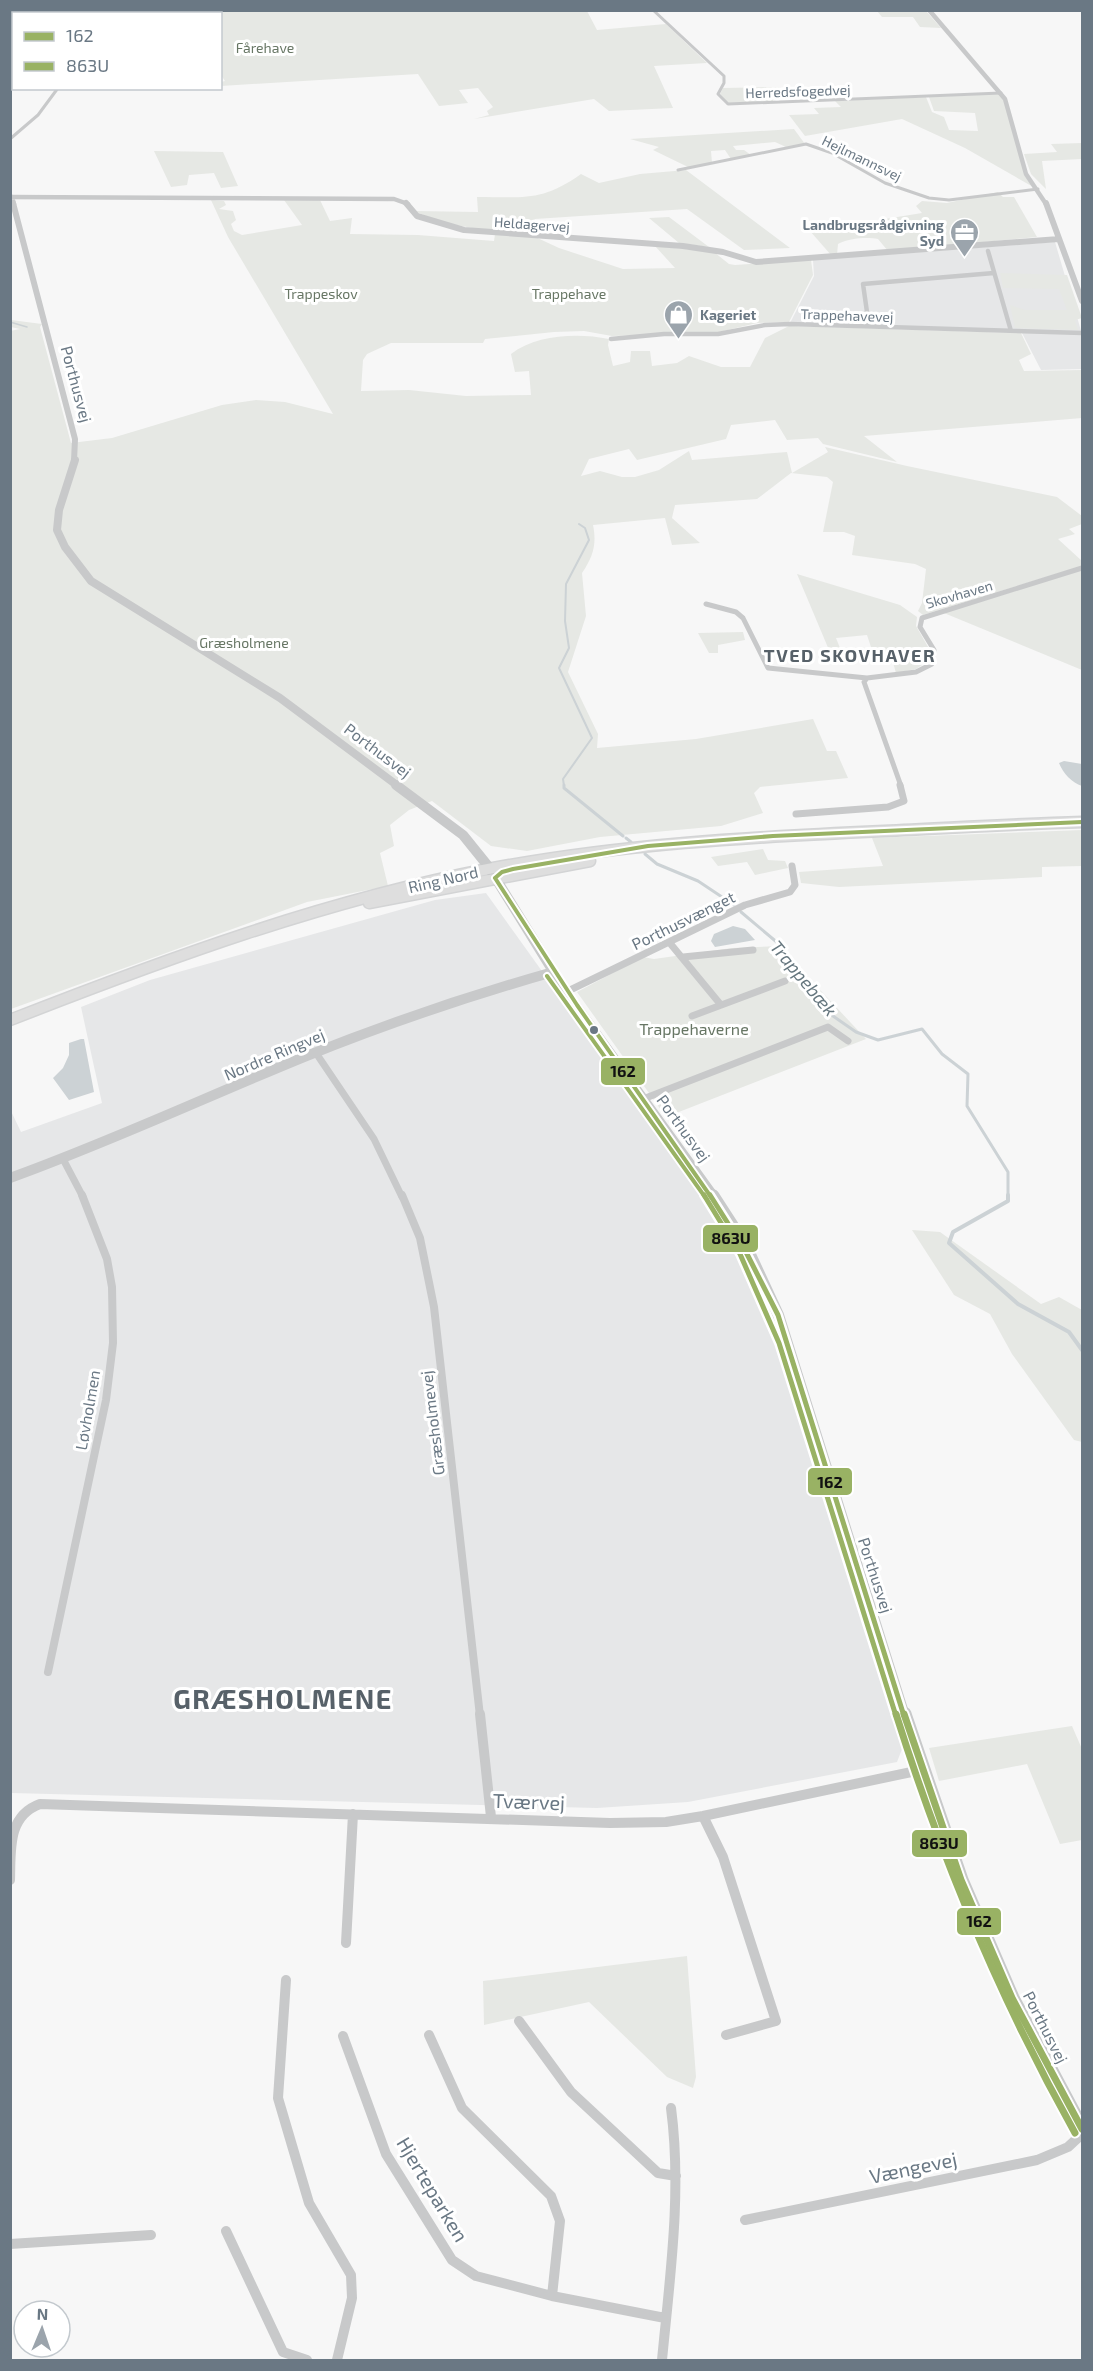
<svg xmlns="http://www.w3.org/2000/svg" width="1093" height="2371" viewBox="0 0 1093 2371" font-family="'Exo 2',sans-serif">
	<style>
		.built { fill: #e6e7e8 }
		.green { fill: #e6e8e4 }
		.water { fill: #ccd2d5 }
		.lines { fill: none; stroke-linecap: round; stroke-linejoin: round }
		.stream-far3 { stroke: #ccd2d5; stroke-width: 1.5 }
		.stream-far2 { stroke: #ccd2d5; stroke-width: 2 }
		.stream-far1 { stroke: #ccd2d5; stroke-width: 3 }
		.stream { stroke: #ccd2d5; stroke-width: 4 }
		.secondary-casing { stroke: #d3d4d5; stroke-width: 13 }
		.minor-far5 { stroke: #c8c9ca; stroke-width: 3 }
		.minor-far4 { stroke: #c8c9ca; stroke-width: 4.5 }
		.minor-far3 { stroke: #c8c9ca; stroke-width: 5 }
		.minor-far2 { stroke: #c8c9ca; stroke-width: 7 }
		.minor-far1 { stroke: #c8c9ca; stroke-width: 8 }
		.minor { stroke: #c8c9ca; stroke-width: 10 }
		.tertiary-far5 { stroke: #c8c9ca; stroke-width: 4.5 }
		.tertiary-far4 { stroke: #c8c9ca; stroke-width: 6 }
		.tertiary-far3 { stroke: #c8c9ca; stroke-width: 8 }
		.tertiary-far2 { stroke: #c8c9ca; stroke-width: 10 }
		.tertiary-far1 { stroke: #c8c9ca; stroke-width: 12 }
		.tertiary { stroke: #c8c9ca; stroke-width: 15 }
		.secondary { stroke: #dedede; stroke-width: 10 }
		.bus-1-far2-casing { stroke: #fff; stroke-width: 8 }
		.bus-1-far1-casing { stroke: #fff; stroke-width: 10 }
		.bus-1-casing { stroke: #fff; stroke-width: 11 }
		.bus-2-far2-casing { stroke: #fff; stroke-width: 8 }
		.bus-2-far1-casing { stroke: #fff; stroke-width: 10 }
		.bus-2-casing { stroke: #fff; stroke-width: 11 }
		.bus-1-far2 { stroke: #99b264; stroke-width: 4 }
		.bus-1-far1 { stroke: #99b264; stroke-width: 5 }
		.bus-1 { stroke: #99b264; stroke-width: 7 }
		.bus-2-far2 { stroke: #99b264; stroke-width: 4 }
		.bus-2-far1 { stroke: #99b264; stroke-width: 5 }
		.bus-2 { stroke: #99b264; stroke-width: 7 }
		.bus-dot { fill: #6a7884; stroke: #fff; stroke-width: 2 }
		.labels { text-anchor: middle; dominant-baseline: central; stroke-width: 6; stroke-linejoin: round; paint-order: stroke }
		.far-park-label { font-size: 14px; fill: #677664; stroke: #fff }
		.far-street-label { font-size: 14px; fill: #6a7884; stroke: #fff }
		.far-poi-label { font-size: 14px; font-weight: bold; fill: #6a7884; stroke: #fff; text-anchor: end }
		.street-label { font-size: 16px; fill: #6a7884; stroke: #fff }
		.park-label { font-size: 16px; fill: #677664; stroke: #fff }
		.far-district-label { font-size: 18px; font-weight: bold; letter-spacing: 1.5px; fill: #576169; stroke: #fff }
		.water-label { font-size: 18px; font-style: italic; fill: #66777f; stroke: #fff }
		.near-street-label { font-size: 20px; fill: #6a7884; stroke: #fff }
		.near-district-label { font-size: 27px; font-weight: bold; letter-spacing: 1.5px; fill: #576169; stroke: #fff }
		.line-badge { stroke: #fff; stroke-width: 2 }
		.pale-badge-label { font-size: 16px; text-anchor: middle; font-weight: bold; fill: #111 }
	</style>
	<rect width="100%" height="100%" fill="#f7f7f7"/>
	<path class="built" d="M 1055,242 L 1082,334 L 1082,369 L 1041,370 L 1022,333 L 789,325 L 814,276 L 813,260 Z
		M 486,893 L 691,1179 L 725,1228 L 756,1288 L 783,1365 L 902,1749 L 897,1762 L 688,1802 L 597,1808 L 11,1793 L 10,1109 L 21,1132 L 102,1103 L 81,1007 L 150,980 L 435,900 Z"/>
	<path class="green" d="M 121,11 L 587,11 L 597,30 L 666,24 L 707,63 L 654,66 L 673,108 L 609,111 L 594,99 L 474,119 L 489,115 L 487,111 L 493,107 L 478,88 L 459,90 L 468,103 L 439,106 L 418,74 L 221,86 L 221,82 L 225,81 L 221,75 L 220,14 L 122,14 Z
		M 877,11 L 926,11 L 941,28 L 920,27 L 913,17 L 882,17 Z
		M 779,87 L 787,98 L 772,99 L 774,102 L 728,103 L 720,94 L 723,88 Z
		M 999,94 L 1004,101 L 1024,169 L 1035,188 L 965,148 L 902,119 L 805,136 L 789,115 L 819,114 L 814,108 L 841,107 L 835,101 L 926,97 L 932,112 L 944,117 L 949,130 L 978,131 L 975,113 L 934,111 L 929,97 Z
		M 794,129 L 805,144 L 786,147 L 775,142 L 733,146 L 736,150 L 744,150 L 751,155 L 731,159 L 725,150 L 711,151 L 712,163 L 688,167 L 653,150 L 659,147 L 630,139 Z
		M 1082,143 L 1082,159 L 1042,161 L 1046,189 L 1031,174 L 1024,154 L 1057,152 L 1051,144 Z
		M 154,151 L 223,152 L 238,186 L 221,188 L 214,173 L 189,175 L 187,185 L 171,187 Z
		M 686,170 L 790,248 L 744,250 L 687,209 L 535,219 L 527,232 C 486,231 452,228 414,211 L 478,212 L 477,197 C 523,197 542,202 581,174 L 599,183 L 640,174 Z
		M 998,192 L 1003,197 L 1014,197 L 1037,237 L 888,251 L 878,239 C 867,237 849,238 838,244 L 837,255 L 831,255 L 810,231 L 922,213 L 916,206 L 922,201 L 947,203 Z
		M 211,200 L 224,201 L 226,205 L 219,209 L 233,211 L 236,220 L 231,224 L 234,231 L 242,235 L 302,225 L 284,200 L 320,200 L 330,221 L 352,218 L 350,234 L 418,235 L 494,241 L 495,234 L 531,235 L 559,248 L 623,269 L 675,268 L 655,246 L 714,252 L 729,264 L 735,265 L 811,260 L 813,275 L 789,322 L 757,323 L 715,333 L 612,336 L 584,331 L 554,332 L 485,339 L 483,343 L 391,343 L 367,354 L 363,360 L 361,391 L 409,390 L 466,396 L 531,395 L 529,371 L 515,372 L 511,354 C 537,334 579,333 609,339 L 608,345 L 613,366 L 630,362 L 631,351 L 650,351 L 652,366 L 677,363 L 689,356 L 721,367 L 750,367 L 765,338 L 789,326 L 1021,333 L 1031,354 L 1019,360 L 1024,371 L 1082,370 L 1082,418 L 864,436 L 897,462 L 823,444 L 818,438 L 787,440 L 775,420 L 731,425 L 726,439 L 637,460 L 629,449 L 589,459 L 581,476 L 600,471 L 622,477 L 635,477 L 659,470 L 689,451 L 692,460 L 787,452 L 792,473 L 828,452 L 825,447 L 907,466 L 1057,497 L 1082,516 L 1082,524 L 1069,529 L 1075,534 L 1058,539 L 1082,561 L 1082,566 L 923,615 L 918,611 L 922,603 L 926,569 L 915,564 L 852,555 L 855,536 L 844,532 L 823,532 L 833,482 L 827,477 L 791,473 L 757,499 L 675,505 L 672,518 L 700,543 L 672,545 L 665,518 L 593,525 C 597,544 593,557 582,573 L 586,616 L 568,672 L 598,734 L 597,748 L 696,739 L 813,719 L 827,751 L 836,751 L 848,778 L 760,787 L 754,793 L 763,813 L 721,826 L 600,837 L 527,851 L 491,846 L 432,801 L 409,810 L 390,825 L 394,846 L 380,853 L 388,886 L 307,902 L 11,1009 L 10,331 L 20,329 L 11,327 L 11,320 L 42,324 L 40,327 L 71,443 L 112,438 L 222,405 L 256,400 L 285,402 L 333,414 L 228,237 Z
		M 669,217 L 709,247 L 679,243 L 649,218 Z
		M 1000,273 L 1067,275 L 1082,318 L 1075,320 L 1078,330 L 1015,328 L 1010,305 L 1025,310 L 1067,310 L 1059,289 L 1003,288 Z
		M 1082,570 L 1082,670 L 944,613 Z
		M 797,574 L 900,605 L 917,617 L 916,626 L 931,652 L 931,659 L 916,669 L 896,673 L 890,652 L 873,653 L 867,635 L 836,638 L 840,648 L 829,650 Z
		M 743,632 L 745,640 L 718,645 L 718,653 L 709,653 L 698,633 Z
		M 1082,830 L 1082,866 L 1042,867 L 1042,877 L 839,887 L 801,883 L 799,872 L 883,866 L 872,838 Z
		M 763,849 L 768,860 L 785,861 L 788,868 L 755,875 L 747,862 L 718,866 L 711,857 Z
		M 779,946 L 866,1039 L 666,1117 L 577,992 L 643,957 L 654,959 L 732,948 Z
		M 912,1230 L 940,1232 L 1041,1304 L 1059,1297 L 1082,1310 L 1082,1442 L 1074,1440 L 1012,1354 L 990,1314 L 954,1295 Z
		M 1072,1726 L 1082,1749 L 1082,1840 L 1060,1844 L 1027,1764 L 939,1781 L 929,1748 Z
		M 687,1956 L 696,2077 L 693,2088 L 667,2077 L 589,2002 L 484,2025 L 483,1981 Z"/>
	<path class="water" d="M 1064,761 L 1082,764 L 1082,786 C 1072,783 1063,773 1059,763 Z
		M 733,926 L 745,929 L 755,940 L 715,947 L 711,941 L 714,934 Z
		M 81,1039 L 84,1039 L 94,1092 L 69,1100 L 53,1078 L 63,1068 L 69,1055 L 69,1043 Z"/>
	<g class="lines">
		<path class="stream-far3" d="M 10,322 L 27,327"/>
		<path class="stream-far2" d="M 564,786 L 563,779 L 592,738 L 559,668 L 569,648 L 565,621 L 566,584 L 589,540 L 585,528 L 579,524"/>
		<path class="stream-far1" d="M 564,785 L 564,788 L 623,836
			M 626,838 L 631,842
			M 645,854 L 657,864 L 698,881 L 734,905
			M 741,912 L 779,944 L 833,1016 L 856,1032 L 878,1040 L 922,1029 L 942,1054 L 968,1074 L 967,1106 L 1008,1172 L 1008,1197"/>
		<path class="stream" d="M 1008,1195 L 1008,1201 L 953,1232 L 949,1243 L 1018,1304 L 1069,1332 L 1082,1350"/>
		<defs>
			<path id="secondary" d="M 369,903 L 590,861
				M 10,1020 C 166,959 323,901 488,869 C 618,844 752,837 884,831 C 950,828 1016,824 1082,822"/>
		</defs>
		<use href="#secondary" class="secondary-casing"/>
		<path class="minor-far5" d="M 120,10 L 121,14
			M 653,10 L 724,76 L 724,83 L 718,94 L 728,104 L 1001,93
			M 10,139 L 38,115 L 58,88
			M 678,170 L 806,144 L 832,153 L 885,183 L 929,198 L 949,200 L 1038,189"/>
		<path class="minor-far4" d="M 988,251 L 1011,331
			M 869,326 L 863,284 L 994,273
			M 611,339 L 664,334 L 718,334 L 765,325 L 790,324 L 1082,333"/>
		<path class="minor-far3" d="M 706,604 L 736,612 L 743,618 L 768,668 L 867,678
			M 901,786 L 864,682 L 867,678 L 916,672 L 932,664 L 934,650 L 920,627 L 922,618 L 1082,568"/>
		<path class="minor-far2" d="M 796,814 L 888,807 L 904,801 L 900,785
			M 669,942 L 721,1005
			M 683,957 L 753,950
			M 566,992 L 745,905 L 790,892 L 795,885 L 792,866
			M 692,1016 L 785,981
			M 316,1053 L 374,1139 L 402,1197
			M 643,1099 L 828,1027 L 848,1041
			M 63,1159 L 83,1197"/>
		<path class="minor-far1" d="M 402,1195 L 420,1238 L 434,1307 L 480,1716
			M 48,1672 L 106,1400 L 113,1343 L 112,1287 L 107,1259 L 82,1195"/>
		<path class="minor" d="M 480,1714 L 491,1817
			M 703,1816 L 723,1857 L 776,2021 L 726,2035
			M 10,1880 C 11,1850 7,1816 40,1804 L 610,1823 L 666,1822 L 703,1816 L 921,1770
			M 346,1943 L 353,1814
			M 286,1980 L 278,2098 L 309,2203 L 351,2275 L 352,2298 L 337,2360
			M 519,2021 L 571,2092 L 658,2173 L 676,2176
			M 429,2035 L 462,2108 L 551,2196 L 560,2221 L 552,2296
			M 343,2036 L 386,2154 L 452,2260 L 476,2276 L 552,2296 L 665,2318
			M 745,2220 L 1037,2160 L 1068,2147 L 1082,2134
			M 226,2231 L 283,2352 L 307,2360
			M 10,2244 L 151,2235
			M 662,2360 C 670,2276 682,2192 671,2108"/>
		<path class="tertiary-far5" d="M 929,10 L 1005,99 L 1026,174 L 1046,204
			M 10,197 L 394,199 L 408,204
			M 12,197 L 14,204"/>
		<path class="tertiary-far4" d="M 13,203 L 75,439 L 74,461
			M 406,203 L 417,216 L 464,230 L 683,246 L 723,252 L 756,262 L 1059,239
			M 1046,203 L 1082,301"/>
		<path class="tertiary-far3" d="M 75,460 L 59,510 L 57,530 L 65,547 L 91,581 L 280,698 L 398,786"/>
		<path class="tertiary-far2" d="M 396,785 L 463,835 L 488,866 L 566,992 L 714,1197
			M 495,878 L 502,872 L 525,867
			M 10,1178 C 110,1142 206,1097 304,1057 C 386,1024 468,996 553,972"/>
		<path class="tertiary-far1" d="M 713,1195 L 746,1246 L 778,1315 L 904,1716"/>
		<path class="tertiary" d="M 904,1714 L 961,1880 L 1012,1998 L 1082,2129"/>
		<use href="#secondary" class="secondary"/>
		<defs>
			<path id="bus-1-far2" d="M 495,878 L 577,1005 L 711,1197
				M 495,878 L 502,872 L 513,869 L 648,846 L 773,836 L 1082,822"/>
			<path id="bus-1-far1" d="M 710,1195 L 746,1252 L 778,1315 L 904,1716"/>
			<path id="bus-1" d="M 904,1714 L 961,1880 L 1012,1998 L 1082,2129"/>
			<path id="bus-2-far2" d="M 547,976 L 705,1197"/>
			<path id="bus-2-far1" d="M 704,1195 L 740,1254 L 779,1343 L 896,1716"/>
			<path id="bus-2" d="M 896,1714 C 942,1860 1000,1999 1075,2133"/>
		</defs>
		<use href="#bus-1-far2" class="bus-1-far2-casing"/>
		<use href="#bus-1-far1" class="bus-1-far1-casing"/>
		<use href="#bus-1" class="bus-1-casing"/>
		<use href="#bus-2-far2" class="bus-2-far2-casing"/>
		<use href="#bus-2-far1" class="bus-2-far1-casing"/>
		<use href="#bus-2" class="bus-2-casing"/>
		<use href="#bus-1-far2" class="bus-1-far2"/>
		<use href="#bus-1-far1" class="bus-1-far1"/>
		<use href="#bus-1" class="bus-1"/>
		<use href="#bus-2-far2" class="bus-2-far2"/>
		<use href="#bus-2-far1" class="bus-2-far1"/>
		<use href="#bus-2" class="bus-2"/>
	</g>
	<defs>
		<symbol id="office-pin" viewBox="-11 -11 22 30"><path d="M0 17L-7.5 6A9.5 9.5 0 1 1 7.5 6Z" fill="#9ba4ac" stroke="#fff"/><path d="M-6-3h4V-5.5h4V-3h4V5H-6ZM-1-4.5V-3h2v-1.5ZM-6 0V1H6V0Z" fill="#fff"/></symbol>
		<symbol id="shop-pin" viewBox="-11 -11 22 30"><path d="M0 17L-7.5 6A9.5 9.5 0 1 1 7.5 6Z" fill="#9ba4ac" stroke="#fff"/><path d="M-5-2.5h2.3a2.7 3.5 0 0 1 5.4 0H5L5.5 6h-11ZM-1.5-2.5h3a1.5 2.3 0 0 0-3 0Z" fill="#fff"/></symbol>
	</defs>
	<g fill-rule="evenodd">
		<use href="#office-pin" x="948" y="216" width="33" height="45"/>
		<use href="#shop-pin" x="662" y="298" width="33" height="45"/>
	</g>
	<circle class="bus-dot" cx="594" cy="1030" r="5"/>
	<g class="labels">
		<g class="far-park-label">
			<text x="265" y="47">Fårehave</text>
			<text x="321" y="293">Trappeskov</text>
			<text x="569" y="293">Trappehave</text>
			<text x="244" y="642">Græsholmene</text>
		</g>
		<g class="far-street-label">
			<text transform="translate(798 91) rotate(-2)">Herredsfogedvej</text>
			<text transform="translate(862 158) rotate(26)">Hejlmannsvej</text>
			<text transform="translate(532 224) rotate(4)">Heldagervej</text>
			<text transform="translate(847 315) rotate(2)">Trappehavevej</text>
			<text transform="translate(959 594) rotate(-16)">Skovhaven</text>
		</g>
		<g class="far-poi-label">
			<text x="944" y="224">Landbrugsrådgivning<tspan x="944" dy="16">Syd</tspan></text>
			<text x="700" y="314" text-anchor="start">Kageriet</text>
		</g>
		<g class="street-label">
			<text transform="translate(77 384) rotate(75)">Porthusvej</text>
			<text transform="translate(378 750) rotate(37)">Porthusvej</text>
			<text transform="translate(443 879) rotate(-13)">Ring Nord</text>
			<text transform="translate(683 920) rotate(-26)">Porthusvænget</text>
			<text transform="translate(274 1054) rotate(-23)">Nordre Ringvej</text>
			<text transform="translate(684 1128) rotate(54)">Porthusvej</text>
			<text transform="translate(87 1410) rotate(-80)">Løvholmen</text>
			<text transform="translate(432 1423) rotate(-97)">Græsholmevej</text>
			<text transform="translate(876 1575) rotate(72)">Porthusvej</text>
			<text transform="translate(1046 2027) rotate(63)">Porthusvej</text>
		</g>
		<g class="park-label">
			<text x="694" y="1028">Trappehaverne</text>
		</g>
		<g class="far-district-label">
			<text x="850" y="655">TVED SKOVHAVER</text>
		</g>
		<g class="water-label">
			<text transform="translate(804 978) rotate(50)">Trappebæk</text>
		</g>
		<g class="near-street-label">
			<text transform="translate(529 1801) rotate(2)">Tværvej</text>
			<text transform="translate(913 2167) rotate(-12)">Vængevej</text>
			<text transform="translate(433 2189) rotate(59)">Hjerteparken</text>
		</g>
		<g class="near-district-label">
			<text x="283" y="1698">GRÆSHOLMENE</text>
		</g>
	</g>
	<g class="line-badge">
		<rect x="600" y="1057" width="46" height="29" rx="6" fill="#99b264"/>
		<rect x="702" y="1224" width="57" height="29" rx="6" fill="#99b264"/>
		<rect x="807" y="1467" width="46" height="29" rx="6" fill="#99b264"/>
		<rect x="911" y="1829" width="57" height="29" rx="6" fill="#99b264"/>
		<rect x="956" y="1907" width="46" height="29" rx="6" fill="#99b264"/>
	</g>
	<g class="pale-badge-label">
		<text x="623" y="1077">162</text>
		<text x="731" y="1244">863U</text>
		<text x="830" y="1488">162</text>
		<text x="939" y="1849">863U</text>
		<text x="979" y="1927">162</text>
	</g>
	<rect width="1093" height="2371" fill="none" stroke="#6a7884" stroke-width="24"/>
	<rect x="12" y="12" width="210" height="78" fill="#ffffff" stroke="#c3c9ce" stroke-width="1.5"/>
	<rect x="24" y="32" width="30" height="9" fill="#99b264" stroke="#c3c9ce" stroke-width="1.5"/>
	<text x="66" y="42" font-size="18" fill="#6a7884">162</text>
	<rect x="24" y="62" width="30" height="9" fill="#99b264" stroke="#c3c9ce" stroke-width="1.5"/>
	<text x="66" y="72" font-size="18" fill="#6a7884">863U</text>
	<g transform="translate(42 2329) rotate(2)"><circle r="28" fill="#ffffff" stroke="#c3c9ce" stroke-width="1.5"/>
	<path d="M0-4.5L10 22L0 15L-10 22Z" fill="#9ba4ac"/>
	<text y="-9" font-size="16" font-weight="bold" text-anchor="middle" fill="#6a7884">N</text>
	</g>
</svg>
